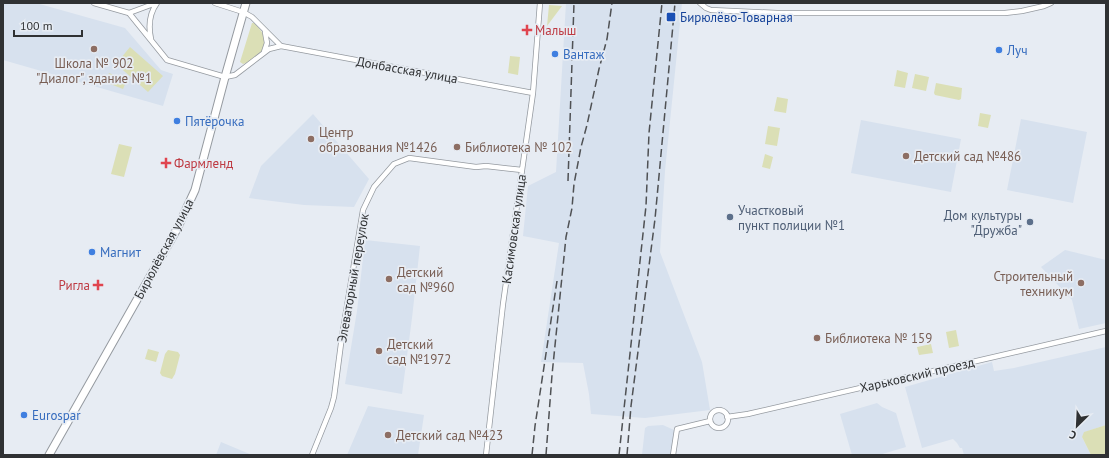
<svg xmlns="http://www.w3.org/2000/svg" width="1109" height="458" viewBox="0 0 1109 458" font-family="'PT Sans',sans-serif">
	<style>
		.built { fill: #d7e1ee }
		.green { fill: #dbdfb6 }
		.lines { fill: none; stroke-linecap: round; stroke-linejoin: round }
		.street-casing { stroke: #959aa0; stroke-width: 6 }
		.secondary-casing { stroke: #959aa0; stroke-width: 9 }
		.street { stroke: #fff; stroke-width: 4.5 }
		.secondary { stroke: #fff; stroke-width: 7 }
		.rail { stroke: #4f5154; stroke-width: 1.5; stroke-dasharray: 8 4; stroke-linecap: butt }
		.transit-dot { fill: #1a4fb4; stroke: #e7ecf3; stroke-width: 1.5 }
		.health-dot { fill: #e0444e; stroke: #e7ecf3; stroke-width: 1.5 }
		.education-dot { fill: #8d6e63; stroke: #e7ecf3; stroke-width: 1.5 }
		.shop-dot { fill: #3f7fe0; stroke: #e7ecf3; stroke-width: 1.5 }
		.service-dot { fill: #5c6f8a; stroke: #e7ecf3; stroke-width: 1.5 }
		.labels { text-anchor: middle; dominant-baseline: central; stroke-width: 3.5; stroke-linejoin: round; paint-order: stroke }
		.transit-label { font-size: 13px; fill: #164399; stroke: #e7ecf3; text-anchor: start }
		.health-label { font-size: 13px; fill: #be3a42; stroke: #e7ecf3; text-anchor: start }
		.shop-label { font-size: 13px; fill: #366cbe; stroke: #e7ecf3; text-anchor: start }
		.education-label { font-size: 13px; fill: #785e54; stroke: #e7ecf3; text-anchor: start }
		.street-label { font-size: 13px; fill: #2f3133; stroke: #e7ecf3 }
		.service-label { font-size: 13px; fill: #4e5e75; stroke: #e7ecf3; text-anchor: start }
	</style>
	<rect width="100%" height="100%" fill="#e7ecf3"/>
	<path class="built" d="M 3,3 L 36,3 L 125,28 L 161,70 L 173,74 L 163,106 L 3,60 Z
		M 566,3 L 682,3 L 665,171 L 660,252 L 702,362 L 710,410 L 645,418 L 591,414 L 589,394 L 583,363 L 541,362 L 559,243 L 523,236 L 528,186 L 556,172 Z
		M 313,114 L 369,179 L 354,207 L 304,205 L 249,198 L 261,166 Z
		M 1021,119 L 1087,132 L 1073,203 L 1007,190 Z
		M 861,120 L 961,139 L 951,192 L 851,173 Z
		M 365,240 L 420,246 L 412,318 L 402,394 L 345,384 L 357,311 Z
		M 1065,250 L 1106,260 L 1106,323 L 1079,329 L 1072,300 L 1041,267 Z
		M 1106,347 L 1106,425 L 1085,432 L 1082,437 L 1091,455 L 964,455 L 962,448 L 960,448 L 957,443 L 953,439 L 922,448 L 905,387 L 992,362 L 994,371 L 1014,368 Z
		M 877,403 L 882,407 L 896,413 L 906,447 L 879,455 L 852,455 L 840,414 Z
		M 368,406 L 424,415 L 418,455 L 347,455 Z
		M 663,425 L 674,430 L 671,455 L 642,455 L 645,428 L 648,426 Z
		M 221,442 L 252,455 L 216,455 Z"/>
	<path class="green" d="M 549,5 L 562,6 L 547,26 Z
		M 252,23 L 254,23 C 267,36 271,45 255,58 C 251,61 248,63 243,64 L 240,62 Z
		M 130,47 L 163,76 L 148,92 L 116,64 Z
		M 510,56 L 520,57 L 518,75 L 508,73 Z
		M 897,70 L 908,73 L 905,88 L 894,86 Z
		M 109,73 L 127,80 L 123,89 L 105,82 Z
		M 915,74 L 929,77 L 926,91 L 912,88 Z
		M 936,83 L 962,88 L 961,99 L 959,100 L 935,95 L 934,93 Z
		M 777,97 L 788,99 L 786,113 L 774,111 Z
		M 980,113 L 991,115 L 988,128 L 978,126 Z
		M 768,126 L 780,128 L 777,146 L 765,144 Z
		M 119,144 L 132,147 L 124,177 L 111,174 Z
		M 765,154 L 773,157 L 770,169 L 762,167 Z
		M 956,330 L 959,346 L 949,348 L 946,332 Z
		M 931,344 L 933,353 L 919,355 L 917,347 Z
		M 148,349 L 159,352 L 156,362 L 145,359 Z
		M 168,350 L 178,352 L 180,355 L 175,374 L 172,379 L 162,376 L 160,373 L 165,354 Z
		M 1106,425 L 1106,455 L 1091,455 L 1082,437 L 1084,432 Z"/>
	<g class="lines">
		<defs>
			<path id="street" d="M 94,3 L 129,13 L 167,60 L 225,77 L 235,75 L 269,49 L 281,46 L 533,93
				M 215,3 L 243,12 L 252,17 L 281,46
				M 700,3 L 706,8 L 711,10 L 777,13 L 1005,13 L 1022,11 L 1044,6 L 1051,3
				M 129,13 L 156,3
				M 151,39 C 148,25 149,14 157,3
				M 264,52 L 267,43 L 265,32
				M710 419a9 9 0 1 1 18 0a9 9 0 1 1-18 0Z
				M 727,417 L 748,414 L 1106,331
				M 312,455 L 331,408 L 334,397 L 342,336 L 363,210 L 374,187 L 394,164 L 409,158 L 476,167 L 486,166 L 522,170
				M 486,455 L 503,304 L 533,93 L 540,3
				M 673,455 L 677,429 L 710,421"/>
			<path id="secondary" d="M 49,455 L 177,229 L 195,190 L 225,77 L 246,3"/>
		</defs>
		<use href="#street" class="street-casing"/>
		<use href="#secondary" class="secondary-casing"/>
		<use href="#street" class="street"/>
		<use href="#secondary" class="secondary"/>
		<path class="rail" d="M 568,181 L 574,3
			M 532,455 L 535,426 L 557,281
			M 546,455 L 552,375 L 566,237 L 572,208 L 574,184 L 581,147 L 587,125 L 599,69 L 607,39 L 612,3
			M 619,455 L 646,206 L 649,133 L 662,3
			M 627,455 L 631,406 L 655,219 L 675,3"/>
	</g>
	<rect class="transit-dot" x="666" y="12" width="10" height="10" rx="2"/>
	<g class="health-dot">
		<path d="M525 24h4v4h4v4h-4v4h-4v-4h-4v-4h4z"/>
		<path d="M164 157h4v4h4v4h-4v4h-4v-4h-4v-4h4z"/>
		<path d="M96 279h4v4h4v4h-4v4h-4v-4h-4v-4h4z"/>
	</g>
	<g class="education-dot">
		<circle cx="94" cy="49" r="4"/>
		<circle cx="311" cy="139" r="4"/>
		<circle cx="457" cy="147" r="4"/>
		<circle cx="906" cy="156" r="4"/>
		<circle cx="389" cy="279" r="4"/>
		<circle cx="1081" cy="283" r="4"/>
		<circle cx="817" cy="338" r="4"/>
		<circle cx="379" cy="351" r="4"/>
		<circle cx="388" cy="435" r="4"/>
	</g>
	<g class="shop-dot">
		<circle cx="999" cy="50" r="4"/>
		<circle cx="555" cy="54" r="4"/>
		<circle cx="177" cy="121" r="4"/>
		<circle cx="92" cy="252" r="4"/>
		<circle cx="24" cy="415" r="4"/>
	</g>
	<g class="service-dot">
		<circle cx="730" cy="217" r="4"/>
		<circle cx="1030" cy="222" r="4"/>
	</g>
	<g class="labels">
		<g class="transit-label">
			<text x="680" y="17">Бирюлёво-Товарная</text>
		</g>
		<g class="health-label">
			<text x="535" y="30">Малыш</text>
			<text x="174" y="163">Фармленд</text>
			<text x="90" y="285" text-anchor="end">Ригла</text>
		</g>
		<g class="shop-label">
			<text x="1007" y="50">Луч</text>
			<text x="563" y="54">Вантаж</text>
			<text x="185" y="121">Пятёрочка</text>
			<text x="100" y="252">Магнит</text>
			<text x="32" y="415">Eurospar</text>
		</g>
		<g class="education-label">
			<text x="94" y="63" text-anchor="middle">Школа № 902<tspan x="94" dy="15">"Диалог", здание №1</tspan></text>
			<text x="319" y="132">Центр<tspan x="319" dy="15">образования №1426</tspan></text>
			<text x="465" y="147">Библиотека № 102</text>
			<text x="914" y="156">Детский сад №486</text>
			<text x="397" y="272">Детский<tspan x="397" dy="15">сад №960</tspan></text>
			<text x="1073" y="276" text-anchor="end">Строительный<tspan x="1073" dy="15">техникум</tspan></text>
			<text x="825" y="338">Библиотека № 159</text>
			<text x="387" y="344">Детский<tspan x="387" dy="15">сад №1972</tspan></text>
			<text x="396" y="435">Детский сад №423</text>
		</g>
		<g class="street-label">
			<text transform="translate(407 70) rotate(10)">Донбасская улица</text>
			<text transform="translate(514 229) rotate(-82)">Касимовская улица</text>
			<text transform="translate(164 249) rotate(-62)">Бирюлёвская улица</text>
			<text transform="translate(353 278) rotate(-80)">Элеваторный переулок</text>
			<text transform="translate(917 375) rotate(-13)">Харьковский проезд</text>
		</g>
		<g class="service-label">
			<text x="738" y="210">Участковый<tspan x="738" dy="15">пункт полиции №1</tspan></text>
			<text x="1022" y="215" text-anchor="end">Дом культуры<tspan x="1022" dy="15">"Дружба"</tspan></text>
		</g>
	</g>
	<rect width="1109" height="458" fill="none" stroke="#2f3133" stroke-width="8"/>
	<g transform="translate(1077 426) rotate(204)" stroke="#e7ecf3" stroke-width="3" paint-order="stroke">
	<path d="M0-3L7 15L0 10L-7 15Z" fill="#2f3133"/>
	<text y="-6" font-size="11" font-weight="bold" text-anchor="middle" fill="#2f3133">С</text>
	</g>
	<path d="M14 30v6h68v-6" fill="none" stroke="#2f3133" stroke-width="2"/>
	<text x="20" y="30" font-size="12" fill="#2f3133" stroke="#e7ecf3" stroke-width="3" paint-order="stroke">100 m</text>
</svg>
